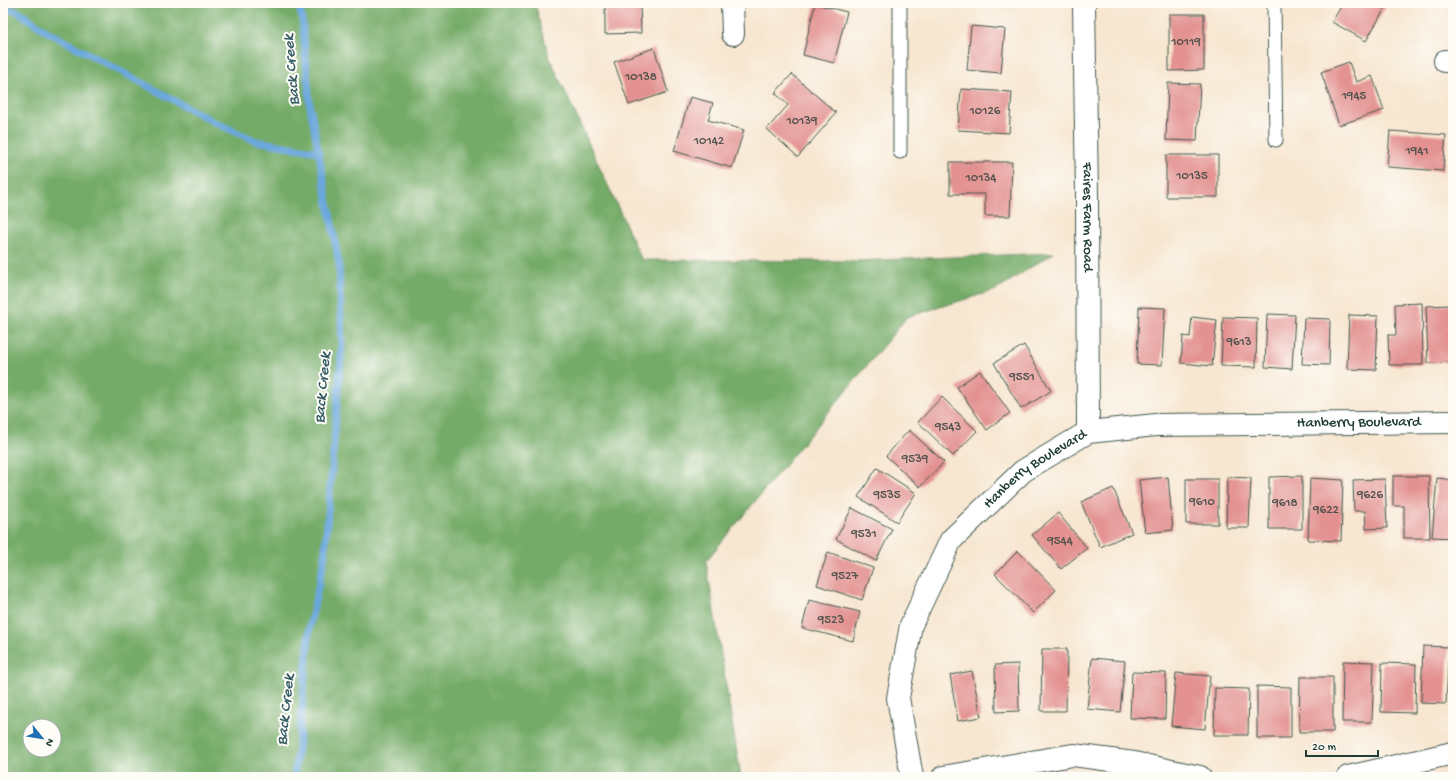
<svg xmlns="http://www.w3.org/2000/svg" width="1456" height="780" viewBox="0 0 1456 780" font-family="'Gochi Hand',sans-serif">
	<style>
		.forest { fill: #74ab68; stroke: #4a744e; fill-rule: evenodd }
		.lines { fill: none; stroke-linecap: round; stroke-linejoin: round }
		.stream { stroke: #6ba7dc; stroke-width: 7 }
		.building { fill: #e39291 }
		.service-casing { stroke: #3f564b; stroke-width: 15 }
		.minor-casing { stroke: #3f564b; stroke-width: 24 }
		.service { stroke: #fff; stroke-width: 13 }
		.minor { stroke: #fff; stroke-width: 22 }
		.labels { text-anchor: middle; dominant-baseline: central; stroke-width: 4; stroke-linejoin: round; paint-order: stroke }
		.number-label { font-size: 13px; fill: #50524b }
		.street-label { font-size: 15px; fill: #1f3d34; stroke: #fdfcf7 }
		.water-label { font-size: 16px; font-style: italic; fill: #365d66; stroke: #fdfcf7 }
	</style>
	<rect width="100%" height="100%" fill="#fdfcf7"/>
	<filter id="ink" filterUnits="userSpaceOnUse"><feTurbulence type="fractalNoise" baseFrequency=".025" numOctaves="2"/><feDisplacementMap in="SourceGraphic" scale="8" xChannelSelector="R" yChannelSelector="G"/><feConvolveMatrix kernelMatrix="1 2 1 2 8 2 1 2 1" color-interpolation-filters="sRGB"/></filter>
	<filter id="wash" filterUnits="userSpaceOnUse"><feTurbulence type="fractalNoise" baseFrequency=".012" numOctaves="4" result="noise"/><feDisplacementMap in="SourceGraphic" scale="16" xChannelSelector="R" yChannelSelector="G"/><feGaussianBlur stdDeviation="0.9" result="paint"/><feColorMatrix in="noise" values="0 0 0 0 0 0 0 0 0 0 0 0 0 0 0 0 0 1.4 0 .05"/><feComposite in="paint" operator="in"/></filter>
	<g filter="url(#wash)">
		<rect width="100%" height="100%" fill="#f7e6d0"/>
		<path class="forest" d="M 3,3 L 535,3 L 549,56 L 642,260 L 852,261 L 1053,253 L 996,290 L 907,317 L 706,561 L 741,777 L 3,777 ZM 30,726 L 54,726 L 54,750 L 30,750 Z"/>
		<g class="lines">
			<path class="stream" d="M 3,9 L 17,11 L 46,31 L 216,123 L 256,141 L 319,152
				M 294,777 L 299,740 L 310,624 L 324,561 L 342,345 L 339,263 L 310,106 L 302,18 L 298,3"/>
		</g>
		<g id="blocks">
			<path class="building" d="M 605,3 L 640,3 L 641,33 L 605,34 Z
				M 1343,3 L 1388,3 L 1366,41 L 1332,22 Z
				M 815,4 L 847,12 L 834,63 L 803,55 Z
				M 1169,14 L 1204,14 L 1204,70 L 1169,71 Z
				M 971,26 L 1005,29 L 1001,73 L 967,70 Z
				M 654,48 L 668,92 L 629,105 L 614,62 Z
				M 1349,62 L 1356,82 L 1372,76 L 1384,110 L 1339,125 L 1321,72 Z
				M 792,74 L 836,113 L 798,157 L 767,129 L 788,105 L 775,93 Z
				M 1168,83 L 1200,84 L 1197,141 L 1166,140 Z
				M 961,89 L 1012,92 L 1009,133 L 958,130 Z
				M 690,97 L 713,103 L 708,120 L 744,130 L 732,168 L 674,151 Z
				M 1390,131 L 1446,135 L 1443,171 L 1387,167 Z
				M 1166,155 L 1218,155 L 1218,197 L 1166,197 Z
				M 950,162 L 1012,162 L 1010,216 L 985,216 L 985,194 L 950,194 Z
				M 1422,303 L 1423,365 L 1389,365 L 1388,335 L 1396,335 L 1395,304 Z
				M 1451,305 L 1452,336 L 1453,336 L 1453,362 L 1428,363 L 1426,306 Z
				M 1139,307 L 1165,308 L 1162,365 L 1137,364 Z
				M 1267,314 L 1295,315 L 1292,369 L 1265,367 Z
				M 1349,315 L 1378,316 L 1376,370 L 1347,369 Z
				M 1192,317 L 1217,320 L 1212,366 L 1181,363 L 1183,336 L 1190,337 Z
				M 1223,317 L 1257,318 L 1256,367 L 1221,366 Z
				M 1304,318 L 1330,319 L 1329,365 L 1302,364 Z
				M 1024,345 L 1051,391 L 1021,409 L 994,363 Z
				M 980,371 L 1010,413 L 987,430 L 957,387 Z
				M 942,397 L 977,431 L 953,456 L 918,422 Z
				M 909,430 L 944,462 L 920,487 L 886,456 Z
				M 877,468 L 916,493 L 897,522 L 858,497 Z
				M 1302,476 L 1302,529 L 1269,529 L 1269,477 Z
				M 1393,476 L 1429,476 L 1430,538 L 1404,538 L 1404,506 L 1393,506 Z
				M 1168,477 L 1173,530 L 1145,533 L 1139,480 Z
				M 1227,477 L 1251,478 L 1249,528 L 1226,528 Z
				M 1310,478 L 1343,480 L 1341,541 L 1308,540 Z
				M 1437,478 L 1453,480 L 1453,538 L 1432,537 Z
				M 1186,479 L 1218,479 L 1218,524 L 1186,524 Z
				M 1385,479 L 1387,528 L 1366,529 L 1365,511 L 1354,511 L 1353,480 Z
				M 1113,488 L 1132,533 L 1100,547 L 1081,502 Z
				M 852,508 L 892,529 L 876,561 L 836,539 Z
				M 1058,513 L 1087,548 L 1061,569 L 1032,535 Z
				M 1018,551 L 1056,590 L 1033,613 L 995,574 Z
				M 828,552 L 873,568 L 862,600 L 817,585 Z
				M 809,600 L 860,612 L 853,641 L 802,628 Z
				M 1423,646 L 1449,647 L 1446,704 L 1421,703 Z
				M 1042,649 L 1067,649 L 1066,711 L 1041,711 Z
				M 1092,658 L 1125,661 L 1120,712 L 1087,709 Z
				M 1343,661 L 1374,662 L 1372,722 L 1342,722 Z
				M 1382,663 L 1416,664 L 1415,713 L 1381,712 Z
				M 1018,664 L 1019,711 L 996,712 L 995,665 Z
				M 972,671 L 981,717 L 958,721 L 950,675 Z
				M 1132,672 L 1166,673 L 1165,719 L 1130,718 Z
				M 1176,673 L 1210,676 L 1205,729 L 1171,726 Z
				M 1300,677 L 1333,677 L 1333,732 L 1299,732 Z
				M 1257,686 L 1291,687 L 1291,738 L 1257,738 Z
				M 1215,688 L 1249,689 L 1248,735 L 1214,735 Z"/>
		</g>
	</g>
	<g filter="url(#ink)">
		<use href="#blocks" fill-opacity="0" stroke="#3f564b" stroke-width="1"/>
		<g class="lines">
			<defs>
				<path id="service" d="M 1274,3 L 1276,140
					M 900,152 L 900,3"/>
				<g id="minor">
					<path d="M 732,3 L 733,34"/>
					<path id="s1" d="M 1084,3 L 1087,194 L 1088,432"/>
					<path d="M 1445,61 L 1453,61"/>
					<path id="s2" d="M 912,777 L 898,698 L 911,625 L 951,540 L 1023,471 L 1088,432 L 1156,425 L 1453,422"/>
					<path d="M 943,777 L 1073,755 L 1134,763 L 1200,777"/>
					<path d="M 1348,777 L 1453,753"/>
				</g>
			</defs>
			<use href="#service" class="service-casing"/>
			<use href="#minor" class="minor-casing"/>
			<use href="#service" class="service"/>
			<use href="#minor" class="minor"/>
		</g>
	</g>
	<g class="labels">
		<g class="number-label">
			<text x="1186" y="42">10119</text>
			<text x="641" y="77">10138</text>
			<text x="1354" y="96">1945</text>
			<text x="985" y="111">10126</text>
			<text x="802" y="121">10139</text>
			<text x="709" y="141">10142</text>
			<text x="1417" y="151">1941</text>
			<text x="1192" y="176">10135</text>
			<text x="981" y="178">10134</text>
			<text x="1239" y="342">9613</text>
			<text x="1022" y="377">9551</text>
			<text x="948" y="427">9543</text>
			<text x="915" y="459">9539</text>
			<text x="887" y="495">9535</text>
			<text x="1370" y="495">9626</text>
			<text x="1202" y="502">9610</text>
			<text x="1285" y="503">9618</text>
			<text x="1326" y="510">9622</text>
			<text x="864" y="534">9531</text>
			<text x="1060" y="541">9544</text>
			<text x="845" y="576">9527</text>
			<text x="831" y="620">9523</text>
		</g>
		<g class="street-label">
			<text stroke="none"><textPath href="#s1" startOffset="214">Faires Farm Road</textPath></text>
			<text stroke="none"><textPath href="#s2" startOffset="695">Hanberry Boulevard</textPath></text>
			<text stroke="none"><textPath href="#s2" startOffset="359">Hanberry Boulevard</textPath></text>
		</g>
		<g class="water-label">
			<text transform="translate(293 70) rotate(-95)">Back Creek</text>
			<text transform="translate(324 388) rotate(-85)">Back Creek</text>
			<text transform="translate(287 710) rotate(-84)">Back Creek</text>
		</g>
	</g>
	<rect width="1456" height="780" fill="none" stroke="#fdfcf7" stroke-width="16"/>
	<g transform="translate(42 738) rotate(120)"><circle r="19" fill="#fdfcf7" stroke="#a4b0a9"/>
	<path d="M0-3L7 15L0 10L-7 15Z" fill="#1f6fb2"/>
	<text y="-6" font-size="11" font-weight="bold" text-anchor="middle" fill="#1f3d34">N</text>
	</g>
	<path d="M1306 750v6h72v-6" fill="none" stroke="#1f3d34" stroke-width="2"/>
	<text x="1312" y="750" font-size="12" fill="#1f3d34" stroke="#fdfcf7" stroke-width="3" paint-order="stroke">20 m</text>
</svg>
